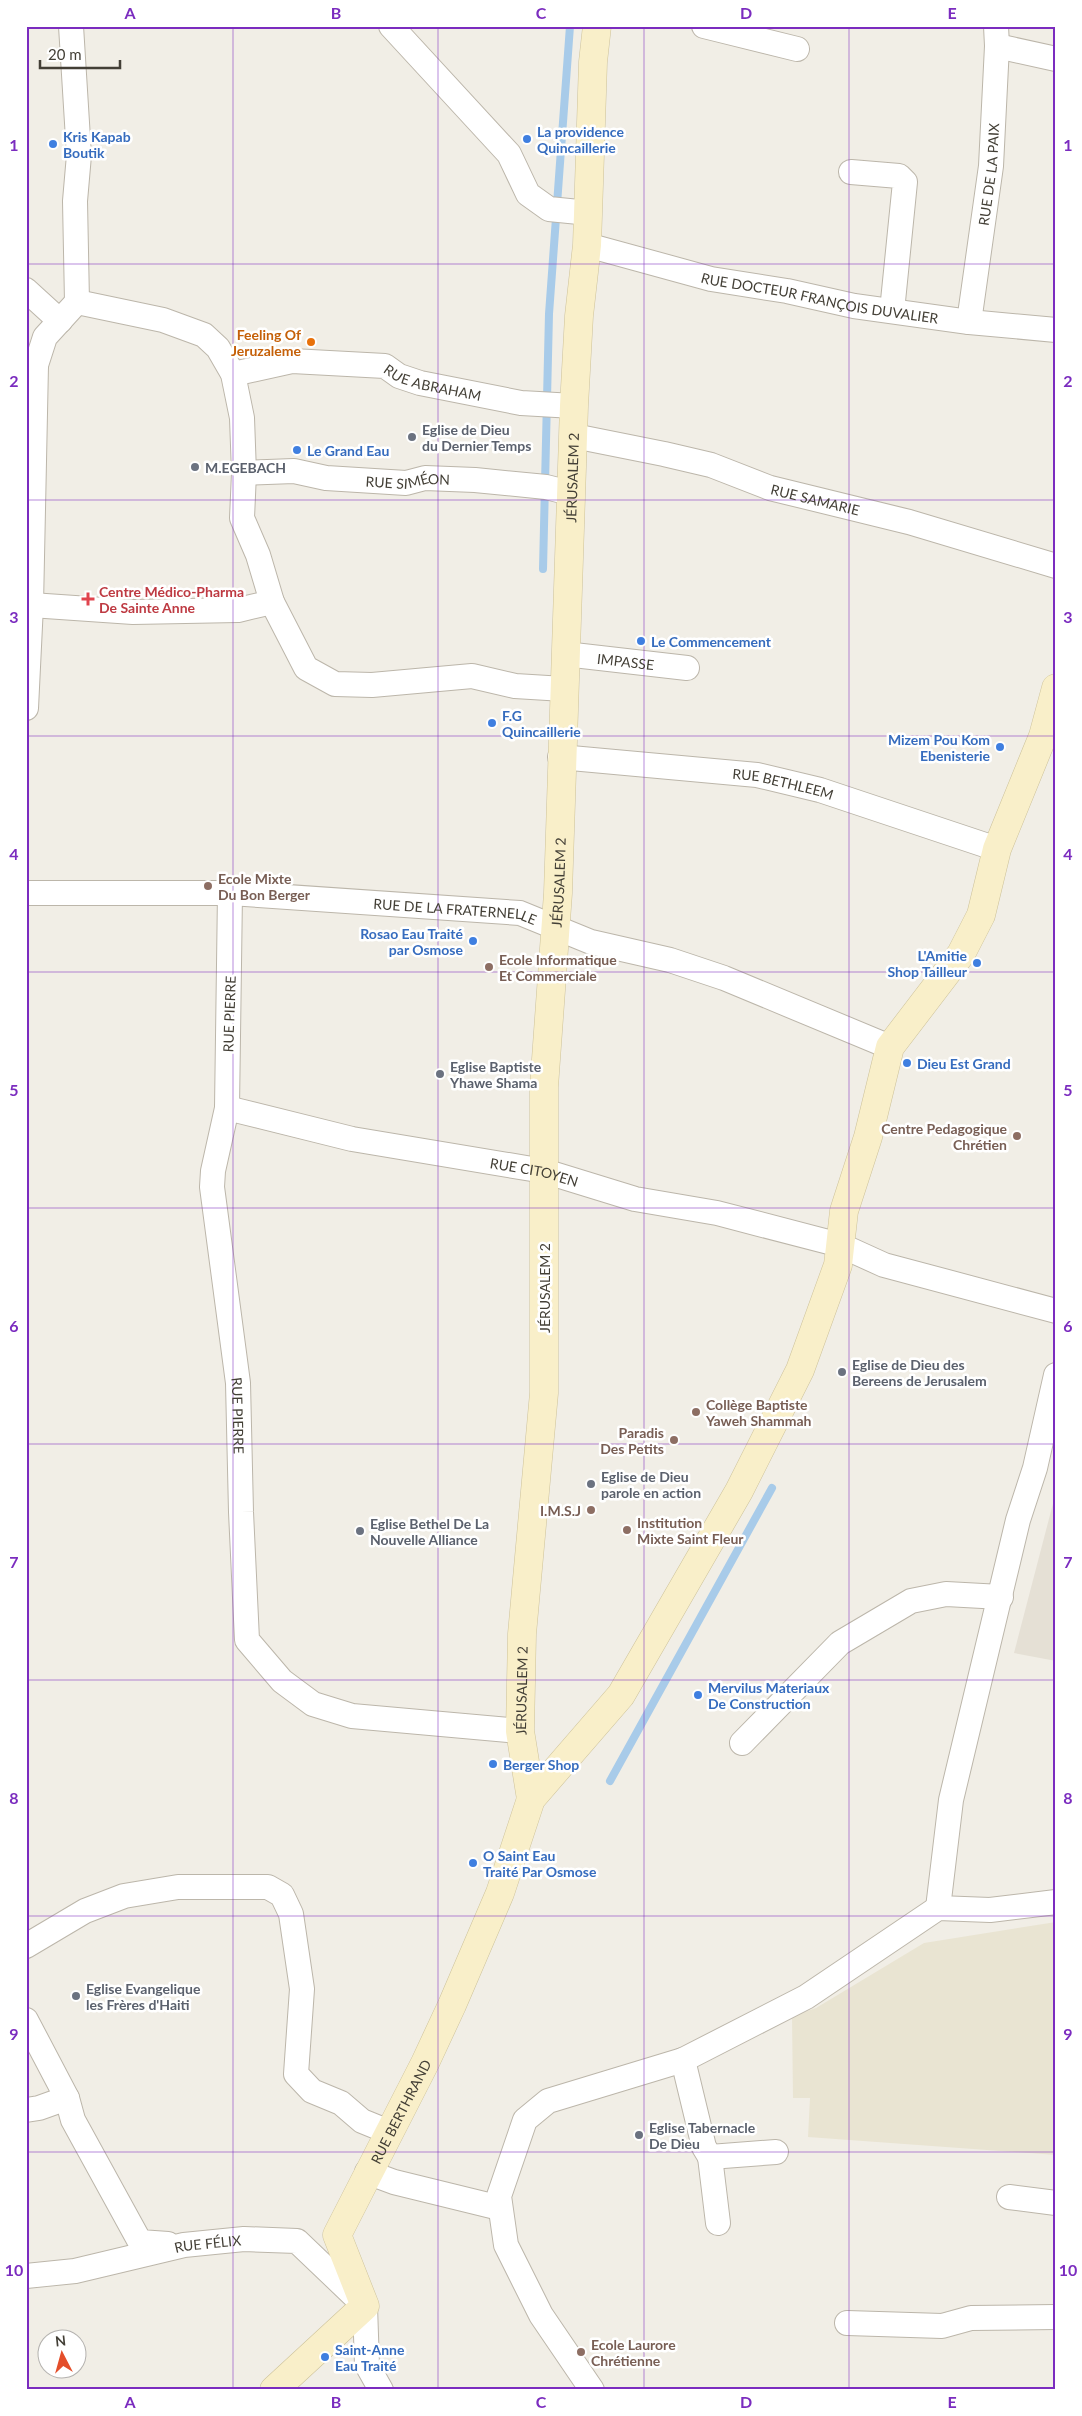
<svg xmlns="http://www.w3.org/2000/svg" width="1082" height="2416" viewBox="0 0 1082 2416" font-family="Lato,sans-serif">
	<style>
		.residential { fill: #e5e0d5 }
		.education { fill: #e9e4d2 }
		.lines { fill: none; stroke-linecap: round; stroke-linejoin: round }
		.stream { stroke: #a8cbe9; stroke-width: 8 }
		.street-casing { stroke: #bcb6aa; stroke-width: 26 }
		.secondary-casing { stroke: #cdc29a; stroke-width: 29 }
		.street { stroke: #fff; stroke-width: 24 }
		.secondary { stroke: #f9efc9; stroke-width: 28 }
		.grid { fill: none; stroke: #7b2cbf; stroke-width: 1; stroke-opacity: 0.55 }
		.shop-dot { fill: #3f7fe0; stroke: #fff; stroke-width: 2 }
		.food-dot { fill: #e8710a; stroke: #fff; stroke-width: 2 }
		.worship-dot { fill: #6b7280; stroke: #fff; stroke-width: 2 }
		.health-dot { fill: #e0444e; stroke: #fff; stroke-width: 2 }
		.education-dot { fill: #8d6e63; stroke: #fff; stroke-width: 2 }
		.labels { text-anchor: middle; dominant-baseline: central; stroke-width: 5; stroke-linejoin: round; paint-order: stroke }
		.shop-label { font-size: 14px; font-weight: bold; fill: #366cbe; stroke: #fff; text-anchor: start }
		.street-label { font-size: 14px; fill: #433f36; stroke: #fff }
		.food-label { font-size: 14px; font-weight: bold; fill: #c56008; stroke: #fff; text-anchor: end }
		.worship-label { font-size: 14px; font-weight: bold; fill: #5b616d; stroke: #fff; text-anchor: start }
		.health-label { font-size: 14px; font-weight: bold; fill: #be3a42; stroke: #fff; text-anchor: start }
		.education-label { font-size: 14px; font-weight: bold; fill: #785e54; stroke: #fff; text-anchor: start }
		.neatline { fill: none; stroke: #7b2cbf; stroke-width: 2 }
		.grid-label { font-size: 16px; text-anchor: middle; font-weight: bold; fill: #7b2cbf }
	</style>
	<rect width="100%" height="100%" fill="#f1eee6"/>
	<path class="residential" d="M 1056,1492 L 1056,1661 L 1014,1653 Z"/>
	<path class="education" d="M 1056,1922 L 1056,2155 L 808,2137 L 810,2098 L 793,2098 L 792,2016 L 816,2008 L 924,1943 Z"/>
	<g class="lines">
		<path class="stream" d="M 543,569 L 549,314 L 570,26
			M 610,1781 L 772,1488"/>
		<defs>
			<g id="street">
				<path d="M 71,26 L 79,155 L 75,201 L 77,302"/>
				<path d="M 391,26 L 509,154 L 528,194 L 549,209 L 589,213"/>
				<path d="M 704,26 L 797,49"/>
				<path d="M 997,46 L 1056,59"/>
				<path d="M 851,172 L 899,176 L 905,182 L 892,311"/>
				<path id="s1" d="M 587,245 L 711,279 L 787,291 L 854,306 L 969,322 L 1056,330"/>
				<path d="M 26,290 L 60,321"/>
				<path d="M 77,302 L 163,320 L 204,335 L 218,348 L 233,374 L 242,418 L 244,473 L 242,518 L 258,555 L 272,602 L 306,668 L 335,684 L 372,685 L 472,676 L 515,686 L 564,689"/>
				<path id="s2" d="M 969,322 L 991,166 L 997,46 L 996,26"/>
				<path d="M 26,368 L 36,365 L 45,337 L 77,302"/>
				<path id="s3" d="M 233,374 L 292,361 L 385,366 L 399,376 L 420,383 L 521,403 L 574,406"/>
				<path id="s4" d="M 574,436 L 664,454 L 711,465 L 770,488 L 909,522 L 1056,566"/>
				<path id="s5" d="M 244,473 L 294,471 L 326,478 L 406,483 L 425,478 L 475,480 L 546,487 L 570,493"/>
				<path d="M 31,605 L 133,612 L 238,610 L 272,602"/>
				<path id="s6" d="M 565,654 L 687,668"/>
				<path d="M 26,708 L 31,605 L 36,365"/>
				<path id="s7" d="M 560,757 L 757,775 L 820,790 L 997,849"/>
				<path id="s8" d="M 26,893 L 230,893 L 520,913 L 591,942 L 670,960 L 724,978 L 890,1047"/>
				<path id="s9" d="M 230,893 L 227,1108 L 213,1171 L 212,1187 L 238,1383 L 241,1512 L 247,1640 L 282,1681 L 313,1704 L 352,1716 L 520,1731"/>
				<path id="s10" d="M 227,1108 L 352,1139 L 544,1171 L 635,1199 L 717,1213 L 840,1245 L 884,1265 L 1056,1311"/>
				<path d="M 742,1743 L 840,1643 L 911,1601 L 946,1594 L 1001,1597"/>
				<path d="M 938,1908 L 951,1800 L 1018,1520 L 1035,1468 L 1056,1375"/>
				<path d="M 26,1946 L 85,1911 L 124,1896 L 178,1887 L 268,1887 L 282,1895 L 291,1914 L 302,1989 L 296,2074 L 312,2091 L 341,2103 L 362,2121 L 389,2132"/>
				<path d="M 26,2020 L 67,2098 L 73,2120 L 140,2242 L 168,2244"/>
				<path d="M 683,2060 L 704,2147 L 710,2157 L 776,2152"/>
				<path d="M 26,2110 L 39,2108 L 67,2098"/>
				<path d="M 710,2157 L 718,2223"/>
				<path d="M 367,2172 L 394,2182 L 500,2208"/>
				<path d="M 1009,2197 L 1056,2203"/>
				<path id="s11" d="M 26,2276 L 75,2271 L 184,2245 L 244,2239 L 297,2241 L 365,2306 L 367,2365 L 381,2390"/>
				<path d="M 847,2323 L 942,2326 L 971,2318 L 1056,2317"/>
				<path d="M 592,2390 L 541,2315 L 506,2245 L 499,2196 L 525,2120 L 548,2101 L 683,2060 L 806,1997 L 938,1908 L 990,1910 L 1056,1902"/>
			</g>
			<g id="secondary">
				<path id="s12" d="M 531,1799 L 520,1731 L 522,1634 L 544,1393 L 544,1087 L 558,893 L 574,406 L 579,316 L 587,245 L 593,62 L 597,26"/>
				<path id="s13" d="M 274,2390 L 365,2306 L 337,2235 L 425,2063 L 452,2005 L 500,1893 L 531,1799 L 621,1695 L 739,1491 L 800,1370 L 838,1265 L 844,1211 L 868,1137 L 890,1047 L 961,954 L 981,915 L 997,849 L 1043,736 L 1056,688"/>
			</g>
		</defs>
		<use href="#street" class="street-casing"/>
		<use href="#secondary" class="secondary-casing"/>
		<use href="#street" class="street"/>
		<use href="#secondary" class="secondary"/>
	</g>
	<path class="grid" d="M 233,26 L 233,2390M 438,26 L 438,2390M 644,26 L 644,2390M 849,26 L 849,2390M 26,264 L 1056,264M 26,500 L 1056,500M 26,736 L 1056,736M 26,972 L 1056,972M 26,1208 L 1056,1208M 26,1444 L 1056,1444M 26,1680 L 1056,1680M 26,1916 L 1056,1916M 26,2152 L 1056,2152"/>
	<g class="shop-dot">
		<circle cx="527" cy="139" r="5"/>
		<circle cx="53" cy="144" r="5"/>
		<circle cx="297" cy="450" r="5"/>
		<circle cx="641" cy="641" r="5"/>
		<circle cx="492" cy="723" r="5"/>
		<circle cx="1000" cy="747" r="5"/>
		<circle cx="473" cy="941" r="5"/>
		<circle cx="977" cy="963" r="5"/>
		<circle cx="907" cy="1063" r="5"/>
		<circle cx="698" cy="1695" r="5"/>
		<circle cx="493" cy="1764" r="5"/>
		<circle cx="473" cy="1863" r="5"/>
		<circle cx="325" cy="2357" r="5"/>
	</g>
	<circle class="food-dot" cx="311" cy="342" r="5"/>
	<g class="worship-dot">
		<circle cx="412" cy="437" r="5"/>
		<circle cx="195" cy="467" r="5"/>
		<circle cx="440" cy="1074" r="5"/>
		<circle cx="842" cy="1372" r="5"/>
		<circle cx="591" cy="1484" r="5"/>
		<circle cx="360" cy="1531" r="5"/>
		<circle cx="76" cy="1996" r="5"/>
		<circle cx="639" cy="2135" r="5"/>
	</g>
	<path class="health-dot" d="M85.5 591.5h5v5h5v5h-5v5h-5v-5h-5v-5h5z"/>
	<g class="education-dot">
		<circle cx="208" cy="886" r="5"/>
		<circle cx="489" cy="967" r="5"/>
		<circle cx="1017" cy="1136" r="5"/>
		<circle cx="696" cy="1412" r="5"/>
		<circle cx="674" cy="1440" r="5"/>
		<circle cx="591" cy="1510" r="5"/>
		<circle cx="627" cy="1530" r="5"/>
		<circle cx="581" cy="2352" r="5"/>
	</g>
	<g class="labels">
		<g class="shop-label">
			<text x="537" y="131">La providence<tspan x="537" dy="16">Quincaillerie</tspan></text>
			<text x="63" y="136">Kris Kapab<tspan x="63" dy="16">Boutik</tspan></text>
			<text x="307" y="450">Le Grand Eau</text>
			<text x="651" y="641">Le Commencement</text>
			<text x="502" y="715">F.G<tspan x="502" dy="16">Quincaillerie</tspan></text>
			<text x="990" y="739" text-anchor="end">Mizem Pou Kom<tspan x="990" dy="16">Ebenisterie</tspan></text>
			<text x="463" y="933" text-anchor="end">Rosao Eau Traité<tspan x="463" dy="16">par Osmose</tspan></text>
			<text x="967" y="955" text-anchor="end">L'Amitie<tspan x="967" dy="16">Shop Tailleur</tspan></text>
			<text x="917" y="1063">Dieu Est Grand</text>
			<text x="708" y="1687">Mervilus Materiaux<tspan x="708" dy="16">De Construction</tspan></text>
			<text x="503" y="1764">Berger Shop</text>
			<text x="483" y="1855">O Saint Eau<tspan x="483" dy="16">Traité Par Osmose</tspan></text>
			<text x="335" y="2349">Saint-Anne<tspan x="335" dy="16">Eau Traité</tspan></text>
		</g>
		<g class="street-label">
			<text stroke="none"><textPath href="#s2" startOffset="149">RUE DE LA PAIX</textPath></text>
			<text stroke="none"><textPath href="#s1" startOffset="239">RUE DOCTEUR FRANÇOIS DUVALIER</textPath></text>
			<text stroke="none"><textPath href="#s3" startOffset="205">RUE ABRAHAM</textPath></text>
			<text stroke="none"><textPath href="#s12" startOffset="1324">JÉRUSALEM 2</textPath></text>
			<text stroke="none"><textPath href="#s5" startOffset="165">RUE SIMÉON</textPath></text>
			<text stroke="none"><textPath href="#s4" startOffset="250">RUE SAMARIE</textPath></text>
			<text stroke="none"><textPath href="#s6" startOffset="61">IMPASSE</textPath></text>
			<text stroke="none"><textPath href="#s7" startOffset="225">RUE BETHLEEM</textPath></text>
			<text stroke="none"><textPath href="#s12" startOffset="919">JÉRUSALEM 2</textPath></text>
			<text stroke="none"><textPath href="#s8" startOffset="430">RUE DE LA FRATERNELLE</textPath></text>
			<text transform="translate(229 1014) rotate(-88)">RUE PIERRE</text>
			<text stroke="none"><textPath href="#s10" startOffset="314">RUE CITOYEN</textPath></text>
			<text transform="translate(544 1288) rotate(-90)">JÉRUSALEM 2</text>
			<text stroke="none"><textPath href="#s9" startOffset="526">RUE PIERRE</textPath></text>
			<text stroke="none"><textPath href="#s12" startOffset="109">JÉRUSALEM 2</textPath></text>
			<text stroke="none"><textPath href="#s13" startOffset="339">RUE BERTHRAND</textPath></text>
			<text stroke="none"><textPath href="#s11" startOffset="185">RUE FÉLIX</textPath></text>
		</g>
		<g class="food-label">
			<text x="301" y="334">Feeling Of<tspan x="301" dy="16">Jeruzaleme</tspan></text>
		</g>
		<g class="worship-label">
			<text x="422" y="429">Eglise de Dieu<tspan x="422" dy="16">du Dernier Temps</tspan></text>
			<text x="205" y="467">M.EGEBACH</text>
			<text x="450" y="1066">Eglise Baptiste<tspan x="450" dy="16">Yhawe Shama</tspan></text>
			<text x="852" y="1364">Eglise de Dieu des<tspan x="852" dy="16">Bereens de Jerusalem</tspan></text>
			<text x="601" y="1476">Eglise de Dieu<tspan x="601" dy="16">parole en action</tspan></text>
			<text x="370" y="1523">Eglise Bethel De La<tspan x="370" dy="16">Nouvelle Alliance</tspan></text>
			<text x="86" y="1988">Eglise Evangelique<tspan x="86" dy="16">les Frères d'Haiti</tspan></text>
			<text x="649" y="2127">Eglise Tabernacle<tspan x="649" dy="16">De Dieu</tspan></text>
		</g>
		<g class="health-label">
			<text x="99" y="591">Centre Médico-Pharma<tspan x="99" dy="16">De Sainte Anne</tspan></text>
		</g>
		<g class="education-label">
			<text x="218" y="878">Ecole Mixte<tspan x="218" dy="16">Du Bon Berger</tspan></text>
			<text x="499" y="959">Ecole Informatique<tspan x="499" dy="16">Et Commerciale</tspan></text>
			<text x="1007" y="1128" text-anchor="end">Centre Pedagogique<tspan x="1007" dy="16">Chrétien</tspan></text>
			<text x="706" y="1404">Collège Baptiste<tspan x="706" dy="16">Yaweh Shammah</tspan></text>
			<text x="664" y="1432" text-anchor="end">Paradis<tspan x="664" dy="16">Des Petits</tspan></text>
			<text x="581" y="1510" text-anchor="end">I.M.S.J</text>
			<text x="637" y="1522">Institution<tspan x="637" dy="16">Mixte Saint Fleur</tspan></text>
			<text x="591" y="2344">Ecole Laurore<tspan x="591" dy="16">Chrétienne</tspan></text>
		</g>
	</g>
	<rect width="1082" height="2416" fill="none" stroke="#ffffff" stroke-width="55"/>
	<g transform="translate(62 2354) rotate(354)"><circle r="24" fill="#ffffff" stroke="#b4b2af"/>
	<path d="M0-4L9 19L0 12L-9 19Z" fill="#e44e2a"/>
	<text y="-8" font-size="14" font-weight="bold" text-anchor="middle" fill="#433f36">N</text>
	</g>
	<path d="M40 60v8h80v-8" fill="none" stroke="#433f36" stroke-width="2.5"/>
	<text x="48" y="60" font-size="15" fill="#433f36" stroke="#ffffff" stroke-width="4" paint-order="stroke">20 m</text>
	<rect x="28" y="28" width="1026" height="2360" class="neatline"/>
	<g class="grid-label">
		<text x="130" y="19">A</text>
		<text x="336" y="19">B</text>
		<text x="541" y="19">C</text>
		<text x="746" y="19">D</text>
		<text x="952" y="19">E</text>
		<text x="14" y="151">1</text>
		<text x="1068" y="151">1</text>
		<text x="14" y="387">2</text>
		<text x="1068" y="387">2</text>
		<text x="14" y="623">3</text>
		<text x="1068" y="623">3</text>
		<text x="14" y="860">4</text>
		<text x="1068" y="860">4</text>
		<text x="14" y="1096">5</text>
		<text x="1068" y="1096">5</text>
		<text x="14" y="1332">6</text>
		<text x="1068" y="1332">6</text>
		<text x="14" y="1568">7</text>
		<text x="1068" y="1568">7</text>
		<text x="14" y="1804">8</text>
		<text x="1068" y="1804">8</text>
		<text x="14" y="2040">9</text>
		<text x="1068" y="2040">9</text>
		<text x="14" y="2276">10</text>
		<text x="1068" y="2276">10</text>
		<text x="130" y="2408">A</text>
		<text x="336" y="2408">B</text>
		<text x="541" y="2408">C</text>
		<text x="746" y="2408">D</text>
		<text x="952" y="2408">E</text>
	</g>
</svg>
